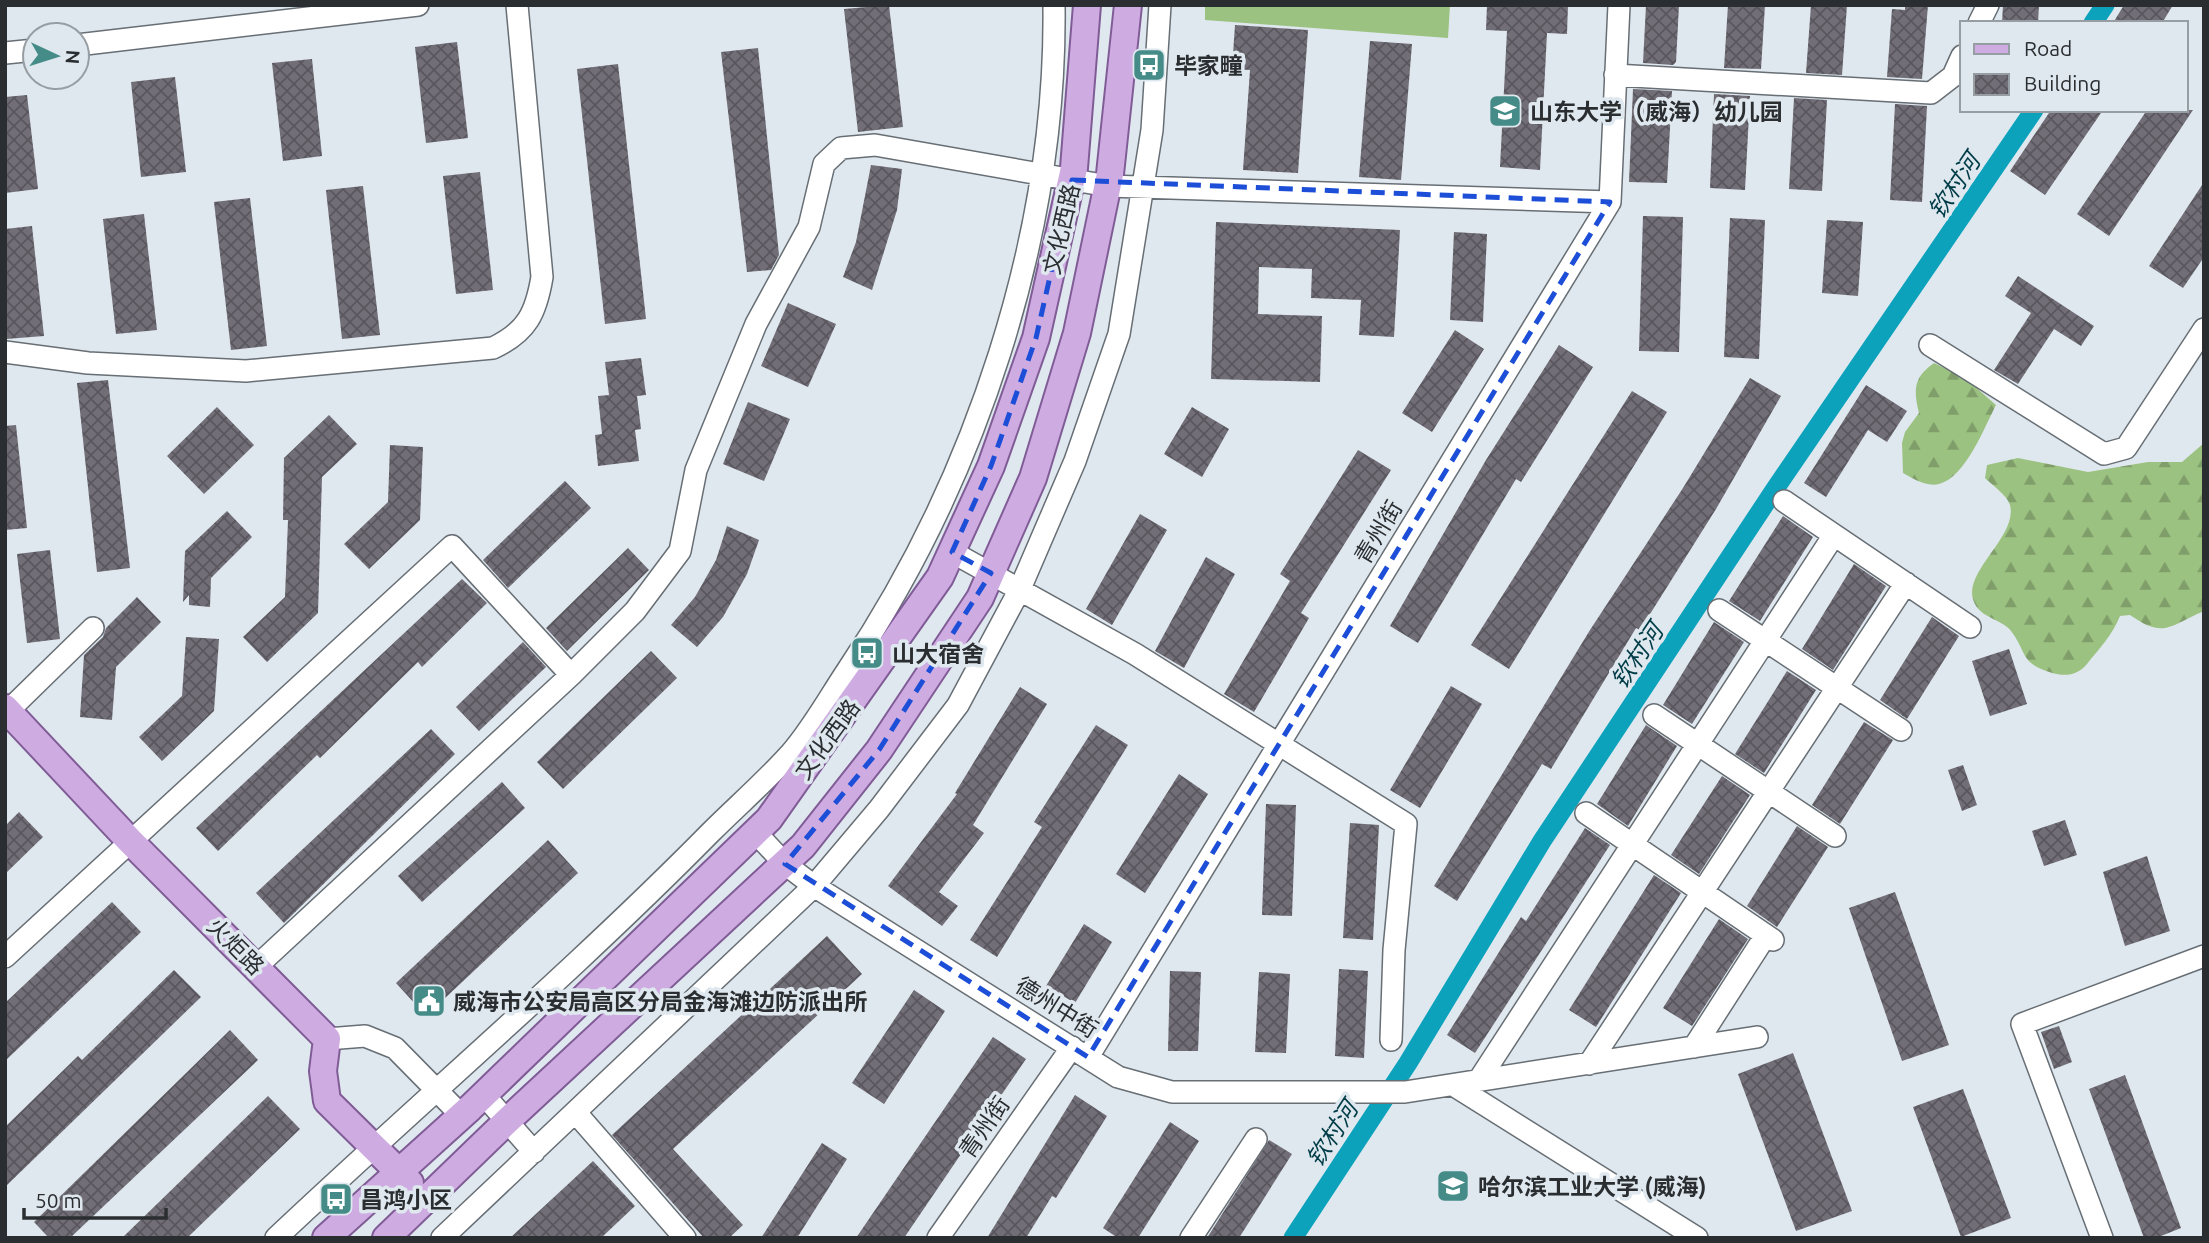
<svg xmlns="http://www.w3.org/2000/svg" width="2209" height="1243" viewBox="0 0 2209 1243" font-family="Ubuntu,'Noto Sans SC',sans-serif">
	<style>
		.forest { fill: url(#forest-firs) }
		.garden { fill: #9cc281 }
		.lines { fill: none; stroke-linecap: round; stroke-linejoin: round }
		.canal { stroke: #0da2bc; stroke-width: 19 }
		.building { fill: url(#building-cross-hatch) }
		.minor-casing { stroke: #676e74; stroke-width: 24 }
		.major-casing { stroke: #805c96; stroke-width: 30 }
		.minor { stroke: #fff; stroke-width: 21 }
		.major { stroke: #ceace1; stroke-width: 26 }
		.marked { fill: none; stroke: #1d4ed8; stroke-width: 5; stroke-dasharray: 14 9; stroke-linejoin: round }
		.labels { text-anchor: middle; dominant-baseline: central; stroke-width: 7; stroke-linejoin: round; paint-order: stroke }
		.poi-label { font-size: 23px; font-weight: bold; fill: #2b2e31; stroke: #dfe8ef; text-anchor: start }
		.street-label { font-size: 23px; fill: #2b2e31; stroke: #dfe8ef }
		.water-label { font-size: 24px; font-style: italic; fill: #003c47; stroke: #dfe8ef }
	</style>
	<defs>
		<pattern id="forest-firs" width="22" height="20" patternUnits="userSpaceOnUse" patternTransform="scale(1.75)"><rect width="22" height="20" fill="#9cc281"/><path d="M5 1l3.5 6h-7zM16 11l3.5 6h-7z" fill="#7f9e6a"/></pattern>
		<pattern id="building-cross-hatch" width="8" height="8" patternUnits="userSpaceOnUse" patternTransform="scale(1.75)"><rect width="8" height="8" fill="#726e77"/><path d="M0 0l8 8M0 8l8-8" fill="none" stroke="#59565d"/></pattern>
	</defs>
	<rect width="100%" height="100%" fill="#dfe8ef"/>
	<path class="forest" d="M 1934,363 L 1965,378 L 1996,405 C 1985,426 1965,478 1939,484 C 1926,487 1914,479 1903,473 L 1902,443 L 1905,432 L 1919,413 C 1913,389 1914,377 1934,363 Z
		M 2204,443 L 2204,611 C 2169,626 2164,639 2130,615 L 2120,616 C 2113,634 2099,649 2087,664 C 2077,676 2064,677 2049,672 C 2020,663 2026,650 2011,631 C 2002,619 1980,618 1974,602 C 1961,572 2018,537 2010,505 C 2007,495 1992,485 1985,478 L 1987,465 L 2018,458 L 2088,472 L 2148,462 L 2182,462 Z"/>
	<path class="garden" d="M 1205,5 L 1450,5 L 1448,38 L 1205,20 Z"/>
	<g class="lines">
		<path class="canal" d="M 2093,23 L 2105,5
			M 1293,1238 L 1408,1063 L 1542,841 L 1775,489 L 2034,110"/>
	</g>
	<path class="building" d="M 889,5 L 903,127 L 858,132 L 844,9 Z
		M 1487,5 L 1568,5 L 1567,34 L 1547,33 L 1540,170 L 1500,167 L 1507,31 L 1486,30 Z
		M 1646,5 L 1679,5 L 1676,62 L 1673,65 L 1643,63 Z
		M 1728,5 L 1765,5 L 1761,69 L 1724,68 Z
		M 1811,5 L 1847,5 L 1842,75 L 1806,73 Z
		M 1905,5 L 1928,5 L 1922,79 L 1887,77 L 1892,9 L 1905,10 Z
		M 2003,5 L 2039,5 L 2038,23 L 2002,23 Z
		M 2124,5 L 2173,5 L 2162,23 L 2113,23 Z
		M 1235,25 L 1308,30 L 1298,173 L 1243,170 L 1250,70 L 1232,69 Z
		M 1370,41 L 1412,44 L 1401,180 L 1359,177 Z
		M 457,42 L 468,138 L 426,143 L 415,47 Z
		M 758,48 L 779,255 L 771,270 L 747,272 L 721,52 Z
		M 312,59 L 322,156 L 283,161 L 272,63 Z
		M 618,64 L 646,319 L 605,324 L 577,69 Z
		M 175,77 L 186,172 L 141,177 L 131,82 Z
		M 1633,89 L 1672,91 L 1667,183 L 1629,182 Z
		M 1714,94 L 1750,96 L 1745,190 L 1710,188 Z
		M 27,95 L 38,189 L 5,193 L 5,97 Z
		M 1794,98 L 1827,100 L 1822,191 L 1789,189 Z
		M 1895,104 L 1927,106 L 1922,202 L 1890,200 Z
		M 2051,110 L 2103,110 L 2045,195 L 2010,171 Z
		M 2147,110 L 2193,110 L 2109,236 L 2077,214 Z
		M 871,165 L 902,169 L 897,210 L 872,290 L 843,277 L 856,242 Z
		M 480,172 L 493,290 L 456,294 L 443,176 Z
		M 2204,182 L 2204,257 L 2183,288 L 2149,266 Z
		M 363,186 L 380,335 L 342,339 L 326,190 Z
		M 250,198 L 267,346 L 231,350 L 214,202 Z
		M 144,214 L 157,330 L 116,334 L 103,219 Z
		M 1643,216 L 1683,217 L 1679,352 L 1639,351 Z
		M 1730,218 L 1765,220 L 1759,359 L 1724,357 Z
		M 1827,220 L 1863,222 L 1858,296 L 1822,293 Z
		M 1216,222 L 1400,230 L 1394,337 L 1359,335 L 1361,300 L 1311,298 L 1312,269 L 1259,267 L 1258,314 L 1322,316 L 1320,382 L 1211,379 Z
		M 32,226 L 44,336 L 6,339 L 5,229 Z
		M 1454,232 L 1487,234 L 1483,322 L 1450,320 Z
		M 2018,276 L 2094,326 L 2081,346 L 2054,329 L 2018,384 L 1994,370 L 2031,313 L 2005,296 Z
		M 788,303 L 836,324 L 808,387 L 761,366 Z
		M 1455,330 L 1484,349 L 1432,432 L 1402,413 Z
		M 1559,345 L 1593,367 L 1521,482 L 1516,479 L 1418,643 L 1390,626 L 1486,460 Z
		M 641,358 L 646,395 L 637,396 L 641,429 L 635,430 L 639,461 L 598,466 L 595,435 L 602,434 L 598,396 L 609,395 L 605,362 Z
		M 1750,378 L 1781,396 L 1716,509 L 1640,630 L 1636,628 L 1551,769 L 1542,764 L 1457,901 L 1434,886 L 1590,630 L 1683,488 Z
		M 108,380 L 130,568 L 97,572 L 77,383 Z
		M 1866,385 L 1907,411 L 1887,442 L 1868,430 L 1826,497 L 1804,483 Z
		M 1632,391 L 1667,412 L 1509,669 L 1471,645 Z
		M 748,402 L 790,419 L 764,481 L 723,464 Z
		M 217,407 L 254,445 L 204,494 L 167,456 Z
		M 1192,407 L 1229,429 L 1202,477 L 1164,454 Z
		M 329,415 L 357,444 L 322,477 L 318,613 L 267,662 L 243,637 L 285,597 L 288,520 L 283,520 L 284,458 Z
		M 16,425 L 27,528 L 5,530 L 5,426 Z
		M 390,445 L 423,447 L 420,520 L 369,569 L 344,544 L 388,502 Z
		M 1358,450 L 1391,470 L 1301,613 L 1309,618 L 1254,712 L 1224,694 L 1290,581 L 1280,574 Z
		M 565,481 L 591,508 L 508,588 L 483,560 Z
		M 227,511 L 252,537 L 211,578 L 210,607 L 189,605 L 189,595 L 183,602 L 185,551 Z
		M 1140,514 L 1167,530 L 1112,625 L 1086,609 Z
		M 1783,516 L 1813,537 L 1760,621 L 1729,601 Z
		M 727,526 L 759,540 L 747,574 L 723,617 L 697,647 L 671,625 L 695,597 L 716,560 Z
		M 628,548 L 649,570 L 567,651 L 546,628 Z
		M 50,550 L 60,639 L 27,643 L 17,554 Z
		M 1206,557 L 1235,574 L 1184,668 L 1155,651 Z
		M 1854,564 L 1886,586 L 1833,670 L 1802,649 Z
		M 462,579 L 487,603 L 422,667 L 418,662 L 320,758 L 317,755 L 218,851 L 196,828 Z
		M 137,597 L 161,622 L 116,667 L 112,720 L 80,717 L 84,655 L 103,637 L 106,628 Z
		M 1932,617 L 1959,636 L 1907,719 L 1880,700 Z
		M 1714,622 L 1744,642 L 1692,724 L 1663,705 Z
		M 186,637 L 219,639 L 214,711 L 162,761 L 139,737 L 182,696 Z
		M 523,642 L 546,667 L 479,731 L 456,707 Z
		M 2009,649 L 2027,704 L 1990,716 L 1972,661 Z
		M 651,651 L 677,678 L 563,789 L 537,762 Z
		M 1787,671 L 1816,690 L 1764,773 L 1735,754 Z
		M 1451,686 L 1482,704 L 1420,808 L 1390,790 Z
		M 1020,687 L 1047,704 L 973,825 L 984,833 L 939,892 L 958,906 L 942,926 L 888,886 L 957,794 L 955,793 Z
		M 1864,722 L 1893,740 L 1840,824 L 1812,805 Z
		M 1096,725 L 1128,745 L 997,957 L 970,940 L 1042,827 L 1034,822 Z
		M 1646,725 L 1677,746 L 1628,826 L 1597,804 Z
		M 431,729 L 455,754 L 284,923 L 256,893 Z
		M 1963,765 L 1977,805 L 1962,811 L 1948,770 Z
		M 1179,774 L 1208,794 L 1145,893 L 1116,874 Z
		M 1722,776 L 1750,795 L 1699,874 L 1671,855 Z
		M 502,782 L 525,808 L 422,902 L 398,876 Z
		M 1266,804 L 1296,805 L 1292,916 L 1262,915 Z
		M 19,812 L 43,837 L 5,874 L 5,826 Z
		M 2065,820 L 2077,855 L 2044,866 L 2032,831 Z
		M 1350,823 L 1379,825 L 1373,940 L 1343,938 Z
		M 1797,826 L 1828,847 L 1777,927 L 1747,906 Z
		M 1585,828 L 1610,845 L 1475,1053 L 1447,1035 L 1521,917 L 1526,921 Z
		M 548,840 L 578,873 L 426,1016 L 396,983 Z
		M 2147,856 L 2170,931 L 2125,946 L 2103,872 Z
		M 1654,875 L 1681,893 L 1596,1027 L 1569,1010 Z
		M 1895,892 L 1949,1045 L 1902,1061 L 1849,908 Z
		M 112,902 L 141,932 L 5,1061 L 5,1003 Z
		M 1719,919 L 1748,939 L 1692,1026 L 1663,1008 Z
		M 1084,924 L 1112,942 L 1075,1003 L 1046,986 Z
		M 827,936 L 862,974 L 673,1149 L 743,1225 L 729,1238 L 704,1238 L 612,1135 Z
		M 1339,969 L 1368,971 L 1364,1058 L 1335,1056 Z
		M 174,970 L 201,997 L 5,1187 L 5,1127 L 78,1056 L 82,1060 Z
		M 1170,971 L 1201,972 L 1198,1051 L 1168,1051 Z
		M 1259,972 L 1290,974 L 1286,1053 L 1255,1052 Z
		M 914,990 L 945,1011 L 884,1104 L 852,1083 Z
		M 2059,1026 L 2072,1062 L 2054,1069 L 2041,1032 Z
		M 230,1030 L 258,1060 L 70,1238 L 49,1238 L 34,1222 Z
		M 993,1037 L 1026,1059 L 978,1129 L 904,1238 L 856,1238 Z
		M 1793,1053 L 1852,1211 L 1796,1231 L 1738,1074 Z
		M 2125,1075 L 2181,1228 L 2156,1238 L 2144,1238 L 2089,1089 Z
		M 1963,1089 L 2011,1218 L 1961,1237 L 1913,1107 Z
		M 1075,1095 L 1107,1116 L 1056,1198 L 1052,1196 L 1026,1238 L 987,1238 Z
		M 268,1096 L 300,1129 L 187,1238 L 122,1238 Z
		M 1170,1122 L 1199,1141 L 1138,1238 L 1118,1238 L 1103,1228 Z
		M 1269,1140 L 1292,1154 L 1239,1238 L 1207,1238 Z
		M 822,1143 L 847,1159 L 797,1238 L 761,1238 Z
		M 593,1161 L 635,1206 L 601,1238 L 510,1238 Z"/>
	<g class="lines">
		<defs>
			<path id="minor" d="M 1979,23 L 1988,5
				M 77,45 L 418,5
				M 5,53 L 35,50
				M 1615,75 L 1931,93 L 1953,76 L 1962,56
				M 1930,345 L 2104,454 L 2126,448 L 2204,329
				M 5,352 L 88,363 L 246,371 L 493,348 C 527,332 536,313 542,277 L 517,5
				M 1784,501 L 1970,627
				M 952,552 L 1135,654 L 1406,824 L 1394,950 L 1391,1040
				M 1719,610 L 1901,730
				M 8,711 L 93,628
				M 1654,715 L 1835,836
				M 1586,813 L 1773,940
				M 755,832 L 785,864 L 814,886 L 1118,1077 L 1172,1092 L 1405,1092 L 1757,1037
				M 5,957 L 452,546 L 571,675
				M 257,966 L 571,675 L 635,611 L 680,551 L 696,470 L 756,324 L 809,227 L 824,164 L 841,148 L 875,145 L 1108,186 L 1610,202
				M 327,1039 L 365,1036 L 395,1048 L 461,1115
				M 1694,1047 L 1766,935
				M 1088,1057 L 1610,202 L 1619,5
				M 1589,1064 L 1906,583
				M 1477,1083 L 1834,535
				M 1455,1086 L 1697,1238
				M 483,1094 L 534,1152
				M 576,1113 L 685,1238
				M 276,1238 C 420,1102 571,974 710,833 C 737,806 766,781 791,753 C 812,729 829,698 847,671 C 975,481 1057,236 1054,5
				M 442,1238 L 814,886 L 879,809 L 958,705 L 1019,591 L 1075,461 L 1119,334 L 1152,130 L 1160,5
				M 938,1238 L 1072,1047
				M 1191,1238 L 1256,1139
				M 2102,1238 L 2022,1024 L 2204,956"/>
			<path id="major" d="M 5,708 L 130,841 L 327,1039 L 323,1071 L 327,1101 L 410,1183
				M 326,1238 L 470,1108 L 769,819 L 940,577 L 991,466 L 1036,338 L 1074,168 L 1087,5
				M 386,1238 L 507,1121 L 803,846 L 879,750 L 980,598 L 1033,478 L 1077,333 L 1110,174 L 1128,5"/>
		</defs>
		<use href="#minor" class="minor-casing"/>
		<use href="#major" class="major-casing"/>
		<use href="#minor" class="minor"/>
		<use href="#major" class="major"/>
	</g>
	<path class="marked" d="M 1072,180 L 1610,202 L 1088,1057 L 785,864 L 879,750 L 991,573 L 952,552 L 991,466 L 1036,338 Z"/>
	<defs>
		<symbol id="bus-square" viewBox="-11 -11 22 22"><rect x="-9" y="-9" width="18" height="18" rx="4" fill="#458c88" stroke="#dfe8ef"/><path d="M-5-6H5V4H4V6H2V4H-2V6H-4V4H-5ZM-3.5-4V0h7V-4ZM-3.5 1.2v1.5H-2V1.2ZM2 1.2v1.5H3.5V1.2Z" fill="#fff"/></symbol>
		<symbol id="school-square" viewBox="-11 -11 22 22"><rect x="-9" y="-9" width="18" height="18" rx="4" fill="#458c88" stroke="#dfe8ef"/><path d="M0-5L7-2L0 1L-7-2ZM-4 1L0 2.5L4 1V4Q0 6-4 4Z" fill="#fff"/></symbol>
		<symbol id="civic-square" viewBox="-11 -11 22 22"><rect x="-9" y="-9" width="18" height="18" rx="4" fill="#458c88" stroke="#dfe8ef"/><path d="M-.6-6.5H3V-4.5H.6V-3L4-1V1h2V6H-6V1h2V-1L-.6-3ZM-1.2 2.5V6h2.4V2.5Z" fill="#fff"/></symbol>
		<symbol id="university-square" viewBox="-11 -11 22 22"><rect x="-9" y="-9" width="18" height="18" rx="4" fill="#458c88" stroke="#dfe8ef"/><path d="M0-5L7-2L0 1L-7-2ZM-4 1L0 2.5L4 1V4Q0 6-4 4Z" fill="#fff"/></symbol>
	</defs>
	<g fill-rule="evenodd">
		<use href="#bus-square" x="1130" y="46" width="38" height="38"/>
		<use href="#school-square" x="1486" y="92" width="38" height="38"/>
		<use href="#bus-square" x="848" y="634" width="38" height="38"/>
		<use href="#civic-square" x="410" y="982" width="38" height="38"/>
		<use href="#university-square" x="1434" y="1167" width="38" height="38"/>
		<use href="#bus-square" x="317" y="1180" width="38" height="38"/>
	</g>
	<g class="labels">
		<g class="poi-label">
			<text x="1174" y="65">毕家疃</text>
			<text x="1530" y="111">山东大学（威海）幼儿园</text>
			<text x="892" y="653">山大宿舍</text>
			<text x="453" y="1001">威海市公安局高区分局金海滩边防派出所</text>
			<text x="1478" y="1186">哈尔滨工业大学 (威海)</text>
			<text x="360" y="1199">昌鸿小区</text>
		</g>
		<g class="street-label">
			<text transform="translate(1061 229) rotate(-77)">文化西路</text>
			<text transform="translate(1378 532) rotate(-59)">青州街</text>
			<text transform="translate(827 739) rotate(-54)">文化西路</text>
			<text transform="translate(236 946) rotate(45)">火炬路</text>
			<text transform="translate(1057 1007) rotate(32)">德州中街</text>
			<text transform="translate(984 1127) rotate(-55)">青州街</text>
		</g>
		<g class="water-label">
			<text transform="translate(1954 186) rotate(-56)">钦村河</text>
			<text transform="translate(1637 656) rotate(-56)">钦村河</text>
			<text transform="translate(1332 1134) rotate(-57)">钦村河</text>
		</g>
	</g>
	<rect width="2209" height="1243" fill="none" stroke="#2b2e31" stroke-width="14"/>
	<rect x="1960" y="21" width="228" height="91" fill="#dfe8ef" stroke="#979ea3" stroke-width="2"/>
	<rect x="1974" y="44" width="35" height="10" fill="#ceace1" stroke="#979ea3" stroke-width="2"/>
	<text x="2024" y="56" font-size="21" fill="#2b2e31">Road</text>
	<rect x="1974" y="74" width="35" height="21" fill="url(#building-cross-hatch)" stroke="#979ea3" stroke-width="2"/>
	<text x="2024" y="91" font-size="21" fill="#2b2e31">Building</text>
	<g transform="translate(56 56) rotate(94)"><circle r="33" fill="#dfe8ef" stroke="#979ea3" stroke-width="2"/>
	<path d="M0-5L12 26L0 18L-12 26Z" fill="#458c88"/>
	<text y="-10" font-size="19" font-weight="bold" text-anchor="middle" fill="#2b2e31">N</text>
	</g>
	<path d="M24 1208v10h142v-10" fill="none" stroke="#2b2e31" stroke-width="3.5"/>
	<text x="35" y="1208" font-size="21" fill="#2b2e31" stroke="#dfe8ef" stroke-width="5" paint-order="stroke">50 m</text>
</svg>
